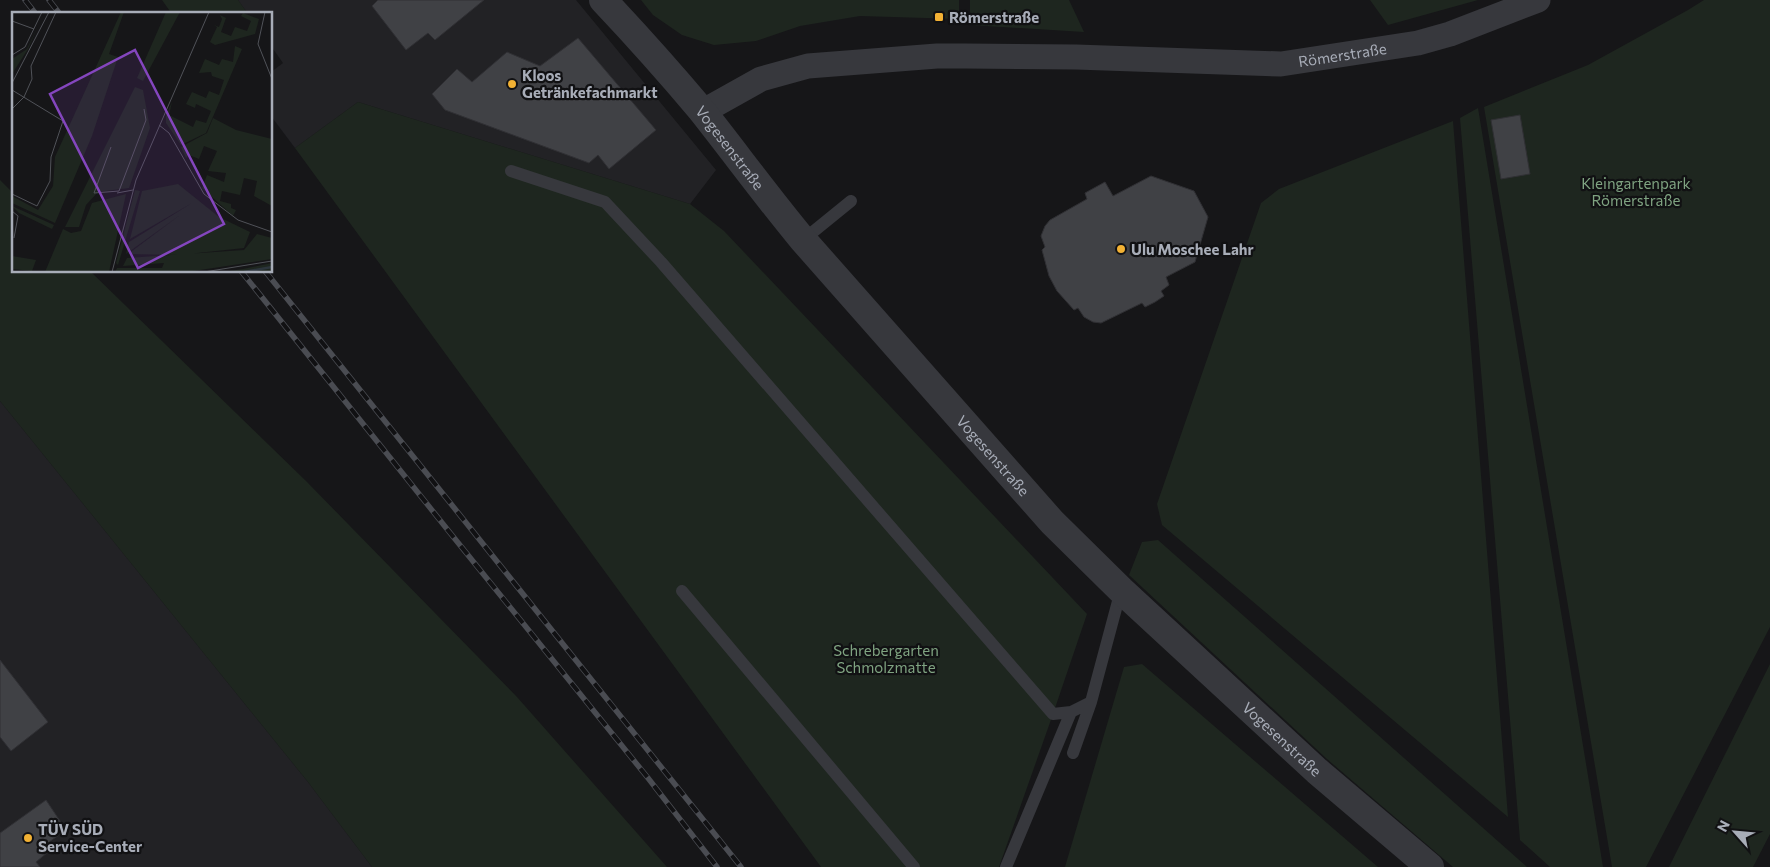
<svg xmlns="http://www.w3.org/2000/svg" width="1770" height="867" viewBox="0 0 1770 867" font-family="Commissioner,sans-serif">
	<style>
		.built { fill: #222225 }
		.green { fill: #1e261f }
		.building { fill: #404145; stroke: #303034 }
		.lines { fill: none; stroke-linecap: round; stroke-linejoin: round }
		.service { stroke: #37383d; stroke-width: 12 }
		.minor { stroke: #37383d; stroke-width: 25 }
		.tertiary { stroke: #37383d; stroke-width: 28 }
		.rail-casing { stroke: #4a4c52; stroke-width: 5.5 }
		.rail { stroke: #111113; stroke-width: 4; stroke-dasharray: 11; stroke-linecap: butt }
		.poi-dot { fill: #f2b134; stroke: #111113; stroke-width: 2 }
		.labels { text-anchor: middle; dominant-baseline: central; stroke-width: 4.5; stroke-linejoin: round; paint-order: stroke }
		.poi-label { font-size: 15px; font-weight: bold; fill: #a8adb8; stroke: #111113; text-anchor: start }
		.street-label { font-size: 15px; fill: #a8adb8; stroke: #111113 }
		.park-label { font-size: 15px; fill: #7fa381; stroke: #111113 }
		.inset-river { fill: none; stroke: #2c353c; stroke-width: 2.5 }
		.inset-road { fill: none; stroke: #505258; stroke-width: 1 }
		.view { fill: #8446be; fill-opacity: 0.15; stroke: #8446be; stroke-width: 2.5 }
		.inset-edge { fill: none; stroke: #a8adb8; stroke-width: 2.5 }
	</style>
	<rect width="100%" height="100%" fill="#161618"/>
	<path class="built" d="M 238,0 L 576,0 L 716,170 L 690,204 L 358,102 L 295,148 L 271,116 L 271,72 L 283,63 L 271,46 L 271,14 L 248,14 Z
		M 0,401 L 308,782 L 372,867 L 0,867 Z"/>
	<path class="green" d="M 162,0 L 238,0 L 248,14 L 172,14 Z
		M 641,0 L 959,0 L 959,19 L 860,16 L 800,26 L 756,41 L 714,45 L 682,35 L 653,15 Z
		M 970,0 L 1069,0 L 1084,32 L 970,25 Z
		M 1370,0 L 1478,0 L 1388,25 Z
		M 1704,0 L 1770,0 L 1770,627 L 1646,867 L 1612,867 L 1484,107 L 1588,65 L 1688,10 Z
		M 358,102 L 690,204 L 724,231 L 1087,614 L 1053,714 L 999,867 L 821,867 L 295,148 Z
		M 1478,108 L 1603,867 L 1550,867 L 1520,840 L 1460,118 Z
		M 1453,121 L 1508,817 L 1162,525 L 1157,504 L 1261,203 L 1279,189 Z
		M 0,180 L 14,194 L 14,271 L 90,271 L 307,482 L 517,697 L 667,867 L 372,867 L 308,782 L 0,401 Z
		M 1158,540 L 1527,867 L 1453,867 L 1327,759 L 1129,575 L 1142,542 Z
		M 1142,664 L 1378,867 L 1065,867 L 1124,667 Z
		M 1770,664 L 1770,834 L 1753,867 L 1669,867 Z"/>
	<path class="building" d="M 378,0 L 484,0 L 435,40 L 428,33 L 406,50 L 372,6 Z
		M 578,38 L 656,130 L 609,169 L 598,155 L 589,163 L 445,110 L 432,94 L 457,69 L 472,82 L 507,52 L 540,66 Z
		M 1520,115 L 1530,174 L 1501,179 L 1491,120 Z
		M 1151,176 L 1194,191 L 1208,217 L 1195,262 L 1166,277 L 1169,285 L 1161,291 L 1164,296 L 1155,302 L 1145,307 L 1142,303 L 1101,323 L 1093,322 L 1084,317 L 1078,308 L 1074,310 L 1057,291 L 1049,276 L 1042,250 L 1045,247 L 1041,236 L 1045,226 L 1050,220 L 1087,199 L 1085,193 L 1105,182 L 1113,196 Z
		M 0,660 L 48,722 L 11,751 L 0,737 Z
		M 46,800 L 66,830 L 49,842 L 48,852 L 36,862 L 40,867 L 0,867 L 0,833 Z"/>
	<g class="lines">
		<path class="service" d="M 511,171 L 605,202 L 661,262 L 1053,714 L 1071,712
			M 803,240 L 851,201
			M 682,591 L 914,867
			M 1073,753 L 1091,702 L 1121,590
			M 1006,867 L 1071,712 L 1091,702"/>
		<path class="minor" id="s1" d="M 702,112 L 761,79 L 808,66 L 937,56 L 965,56 L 1076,57 L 1281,64 L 1418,43 L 1450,34 L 1538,0"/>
		<path class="tertiary" id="s2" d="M 603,0 C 637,36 670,73 702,111 C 736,154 768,198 803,240 L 1052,522 L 1121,590 L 1317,771 L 1430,867"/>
		<defs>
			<path id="rail" d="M 25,0 L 36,14
				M 49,0 L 60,14
				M 241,271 L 451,534 L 648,778 L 717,867
				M 265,271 L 741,867"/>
		</defs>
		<use href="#rail" class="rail-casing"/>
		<use href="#rail" class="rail"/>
	</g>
	<g class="poi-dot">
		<rect x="934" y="12" width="10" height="10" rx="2.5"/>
		<circle cx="512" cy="84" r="5"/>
		<circle cx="1121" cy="249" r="5"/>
		<circle cx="28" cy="838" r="5"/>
	</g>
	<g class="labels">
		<g class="poi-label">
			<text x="949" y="17">Römerstraße</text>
			<text x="522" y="75">Kloos<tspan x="522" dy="17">Getränkefachmarkt</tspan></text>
			<text x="1131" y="249">Ulu Moschee Lahr</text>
			<text x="38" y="829">TÜV SÜD<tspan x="38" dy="17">Service-Center</tspan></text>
		</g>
		<g class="street-label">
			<text stroke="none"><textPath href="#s1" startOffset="652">Römerstraße</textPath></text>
			<text stroke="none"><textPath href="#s2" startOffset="195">Vogesenstraße</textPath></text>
			<text stroke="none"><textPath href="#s2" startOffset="600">Vogesenstraße</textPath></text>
			<text stroke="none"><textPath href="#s2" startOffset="1005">Vogesenstraße</textPath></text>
		</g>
		<g class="park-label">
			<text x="1636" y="183">Kleingartenpark<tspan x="1636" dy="17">Römerstraße</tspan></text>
			<text x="886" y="650">Schrebergarten<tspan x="886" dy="17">Schmolzmatte</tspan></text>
		</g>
	</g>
	<g transform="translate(12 12)">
		<rect width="260" height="260" fill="#161618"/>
		<path d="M 109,0 L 112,0 L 97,42 L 106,45 L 80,124 L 43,211 L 0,191 L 0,184 L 26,198 L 41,174 L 43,145 ZM 154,0 L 168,0 L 131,69 L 125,66 ZM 231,1 L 247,7 L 243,22 L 203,33 L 198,30 L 205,15 L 202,13 L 207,15 L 210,7 L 208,3 L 214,6 L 209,20 L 219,24 L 223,15 L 235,19 L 239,9 L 229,4 ZM 26,14 L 16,37 L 0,62 L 0,47 L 15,37 ZM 223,34 L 230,37 L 194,121 L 169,133 L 154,111 L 154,103 L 160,90 L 157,103 L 181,115 L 184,108 L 194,111 L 199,99 L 184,92 L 183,96 L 174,92 L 180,80 L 194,86 L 197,79 L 207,83 L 212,68 L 200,64 L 199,60 L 187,61 L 193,47 L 207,53 L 210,47 L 221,50 ZM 123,75 L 131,78 L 138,116 L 117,176 L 86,180 L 74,193 L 67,215 L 53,215 ZM 201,106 L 224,118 L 260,127 L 260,194 L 242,184 L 245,169 L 232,166 L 228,183 L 210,179 L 208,189 L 219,192 L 219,196 L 224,198 L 221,204 L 190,176 L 195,163 L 212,170 L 214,161 L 196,159 L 205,139 L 192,134 L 187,147 L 177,143 L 174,146 L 169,135 L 195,121 ZM 166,172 L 207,205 L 238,220 L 232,236 L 167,243 L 116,242 L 168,203 L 114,242 L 117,230 L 180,191 L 118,227 L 130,179 ZM 123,178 L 128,179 L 106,253 L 104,251 ZM 114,182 L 97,260 L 33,260 L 51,217 L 59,221 L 69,219 L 80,191 ZM 0,194 L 42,213 L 40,217 L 7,201 ZM 245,222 L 260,226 L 260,247 L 175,260 L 103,260 L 105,256 L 150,256 L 152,251 L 111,254 L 115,246 L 232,238 ZM 0,244 L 24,248 L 20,259 L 0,257 ZM 260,251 L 260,260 L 210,260 L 231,257 Z" fill="#1e261f"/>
		<path class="inset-river" d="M 232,260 L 260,255"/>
		<path class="inset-road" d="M 253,0 L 246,32 L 260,67M 0,9 L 22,17M 0,43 L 13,35 L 30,0M 0,71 L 37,0M 0,78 L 51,109 L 39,145 L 38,169 L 25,194 L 0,182M 0,97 L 12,85 L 20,67 L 19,54 L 44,0M 147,113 L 157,121 L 192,182 L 226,208 L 260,220M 99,135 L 82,181 L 107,179M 107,179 L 134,108 L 132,97M 105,181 L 121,178M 0,199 L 6,204 L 2,226M 100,260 L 124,168 L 197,0M 192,260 L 260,249"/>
		<path class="view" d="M 123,38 L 212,212 L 126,256 L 38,82 Z"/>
		<rect width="260" height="260" class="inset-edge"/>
	</g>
	<g transform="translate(1735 832) rotate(297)" stroke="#111113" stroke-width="4" paint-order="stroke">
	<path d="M0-4L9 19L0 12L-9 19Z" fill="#a8adb8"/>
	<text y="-8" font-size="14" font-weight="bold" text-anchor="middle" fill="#a8adb8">N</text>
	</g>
</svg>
